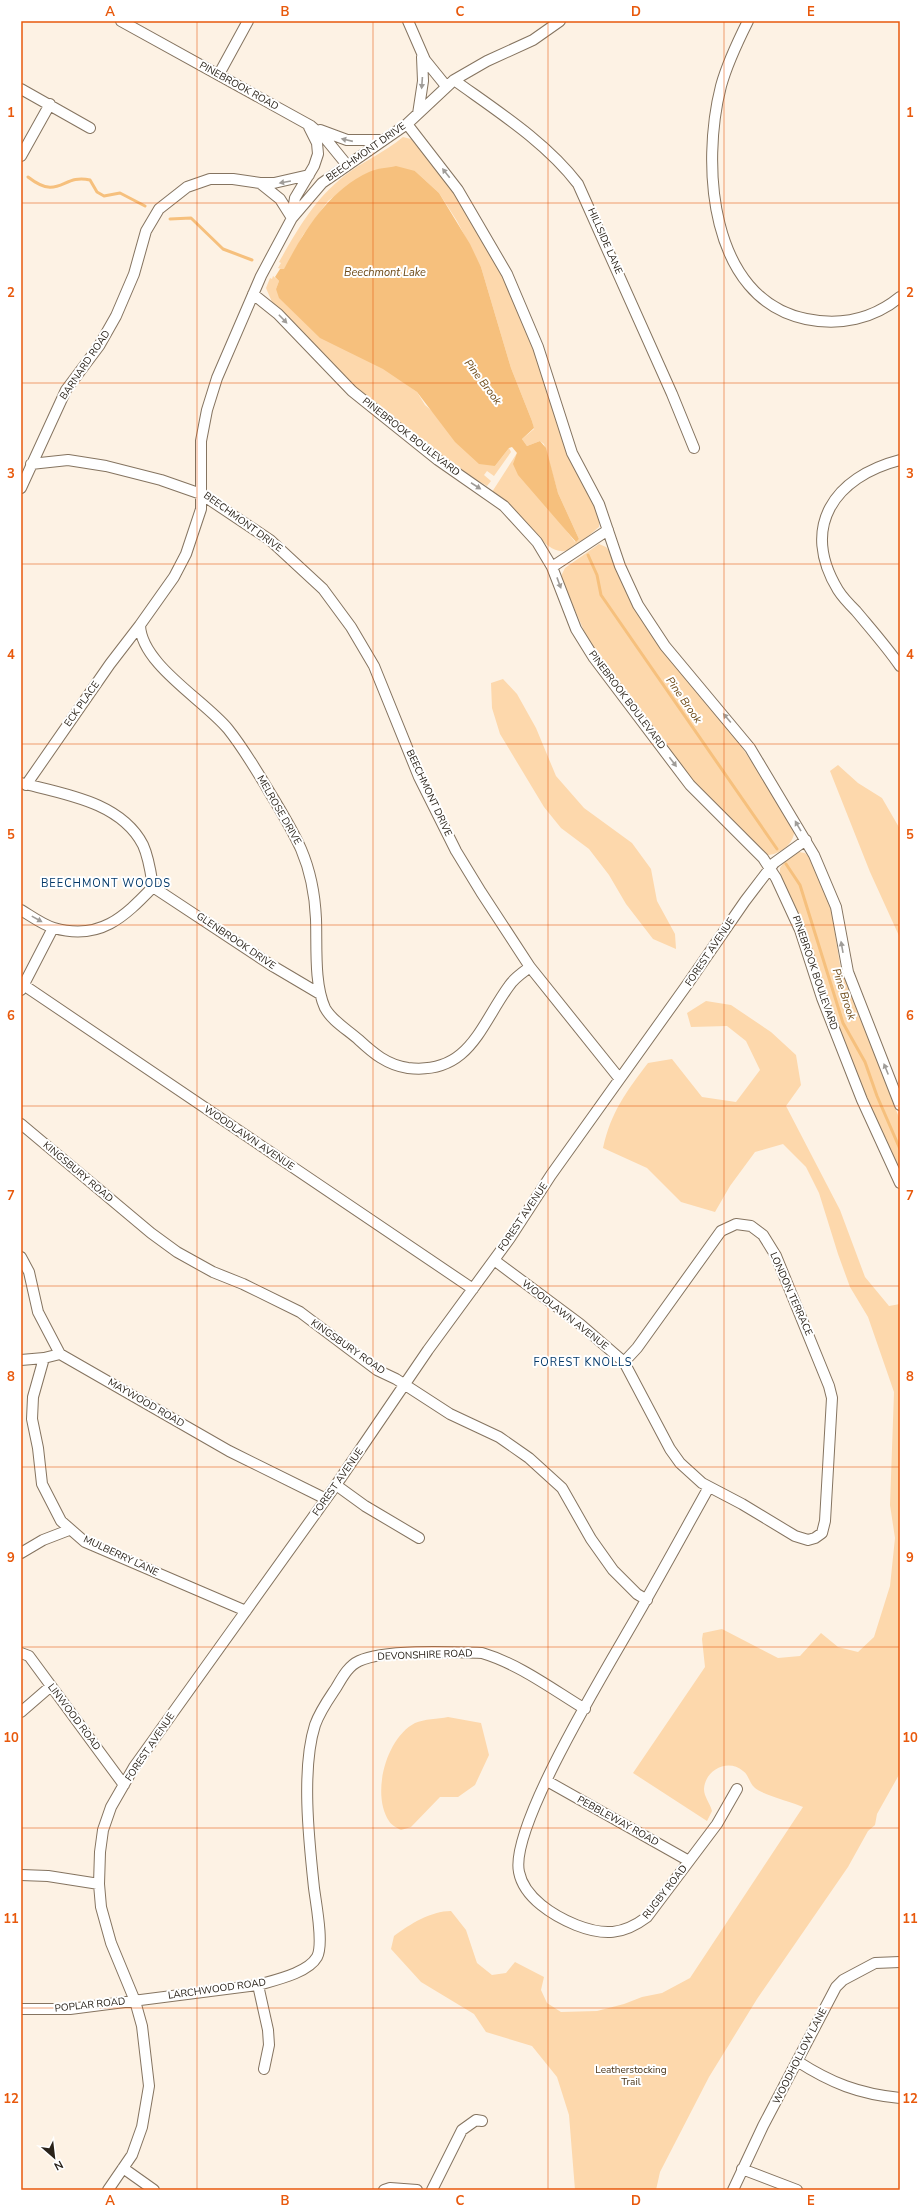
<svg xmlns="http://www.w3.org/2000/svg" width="921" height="2211" viewBox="0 0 921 2211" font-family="'Nunito Sans',sans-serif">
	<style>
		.green { fill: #fdd8ac }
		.water { fill: #f6c07d }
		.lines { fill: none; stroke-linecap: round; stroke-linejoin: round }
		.stream { stroke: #f6c07d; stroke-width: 3 }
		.minor-casing { stroke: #857460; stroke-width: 12 }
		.minor { stroke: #fff; stroke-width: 10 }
		.oneway { fill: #9f9c98 }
		.grid { fill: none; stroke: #e8590c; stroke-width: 1; stroke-opacity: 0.55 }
		.labels { text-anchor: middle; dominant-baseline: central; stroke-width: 4; stroke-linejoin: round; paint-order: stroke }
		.street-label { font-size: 10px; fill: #292219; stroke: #fff }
		.park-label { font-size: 10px; fill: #483215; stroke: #fff }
		.water-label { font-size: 11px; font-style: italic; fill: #6d4916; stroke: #fff }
		.neighbourhood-label { font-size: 11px; letter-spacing: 1px; fill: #03396a; stroke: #fff }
		.neatline { fill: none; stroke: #e8590c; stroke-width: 1.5 }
		.grid-label { font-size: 13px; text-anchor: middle; font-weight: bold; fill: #e8590c }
	</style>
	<rect width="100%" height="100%" fill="#fdf2e4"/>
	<path class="green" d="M 403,137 L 411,139 L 451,185 L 505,276 L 601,521 L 599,523 L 599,527 C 589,535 576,549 564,551 C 546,554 524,518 512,507 C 506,501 499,497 492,492 L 517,453 L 556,517 L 575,542 L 579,539 L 558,493 L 544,444 L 540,441 L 527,446 L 522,439 L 534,429 L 532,421 L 511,368 L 481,267 L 457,221 L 439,193 L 415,171 L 349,185 L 328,201 L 303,235 L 284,270 L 278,268 L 281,263 L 279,262 C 298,229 313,201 344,176 C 362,162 385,152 403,137 Z
		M 273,276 L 279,281 L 276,289 L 417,392 L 425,405 L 495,466 L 509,448 L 511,452 L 494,476 L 487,471 L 484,475 L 491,481 L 487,486 C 406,439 333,372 272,302 L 266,288 L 270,278 L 272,279 Z
		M 599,544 L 606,547 L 610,552 C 619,574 626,596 639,616 C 663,655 697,686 724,723 C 750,757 772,793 794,829 C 796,843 779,856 765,855 L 691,781 L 594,654 L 562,580 L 562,574 L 565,568 Z
		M 503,679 L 517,694 L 536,728 L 556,776 L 584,808 L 632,843 L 651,869 L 657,901 L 675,934 L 676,949 L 653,939 L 626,904 L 609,875 L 589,849 L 561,828 L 544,807 L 500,734 L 492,708 L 491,683 Z
		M 838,765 L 858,783 L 882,798 L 900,829 L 900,938 L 870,872 L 830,771 Z
		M 799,852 L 805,853 L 809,857 L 830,900 L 840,965 L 900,1120 L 900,1173 L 863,1093 L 821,984 L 798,912 L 780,875 L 780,868 L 785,861 Z
		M 706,1001 L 731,1005 L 771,1032 L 796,1055 L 801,1085 L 786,1106 L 840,1210 L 865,1277 L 889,1306 L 900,1304 L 900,1773 L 877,1814 L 875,1825 L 868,1831 L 848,1867 L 757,1999 L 709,2077 L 660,2172 L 656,2190 L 575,2190 L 569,2115 L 557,2077 L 532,2046 L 486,2032 L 474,2014 L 421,1982 L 391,1949 L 394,1936 C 410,1924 431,1911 451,1911 L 466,1930 L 477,1963 L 492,1975 L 506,1973 L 515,1962 L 544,1977 L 541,1990 L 547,2003 L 561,2012 L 597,2011 L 624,2004 L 642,1997 L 662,1993 L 690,1978 L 803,1807 C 792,1802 763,1795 755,1788 C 749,1783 749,1775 743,1771 C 728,1758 705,1770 704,1789 C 704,1797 710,1803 712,1811 L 707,1821 L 633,1773 L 705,1667 L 702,1639 L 703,1633 L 722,1629 L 778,1658 L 800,1656 L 821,1633 L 838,1647 L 858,1652 L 874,1637 L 890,1586 L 895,1538 L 890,1505 L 894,1392 L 868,1317 L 850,1287 L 838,1254 L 819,1193 L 806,1167 L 783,1144 L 755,1152 L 730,1186 L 715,1212 L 681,1202 L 647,1168 L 603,1148 C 611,1112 626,1092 648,1063 L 672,1059 L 702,1097 L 736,1102 L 760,1070 L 746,1041 L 727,1026 L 691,1027 L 687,1013 Z
		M 448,1717 L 481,1723 L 489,1755 L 475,1785 L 458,1797 L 440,1797 L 411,1827 L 401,1830 C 397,1828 391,1825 389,1821 C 371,1794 386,1738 415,1723 C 424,1719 438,1719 448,1717 Z"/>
	<path class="water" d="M 396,166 L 415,171 L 439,193 L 470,244 L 481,267 L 511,368 L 532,421 L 534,428 L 522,439 L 527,446 L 540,441 L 546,448 L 558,493 L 579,539 L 576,542 L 518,475 L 513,464 L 517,453 L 512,447 L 509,448 L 495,466 L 479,464 L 455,442 L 417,392 L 383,369 L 320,338 L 279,298 L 276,289 L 279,281 L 275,277 L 280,269 L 284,269 C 304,231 328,191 369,172 C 377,168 388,168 396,166 Z"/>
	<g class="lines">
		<path class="stream" d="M 28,177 C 60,202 62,173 90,180 L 97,192 L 104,196 L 120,193 L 145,206
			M 170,219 L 191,218 L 223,249 L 252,260
			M 588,555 L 597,575 L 601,595 L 777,849
			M 786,864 L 800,885 L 843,1023 L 865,1062 L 877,1096 L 900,1149"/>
		<defs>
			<path id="minor" d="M 121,21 L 311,126 L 325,138 L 347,165
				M 408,21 L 425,60 L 446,86
				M 748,21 C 738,41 727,64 721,86 C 701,164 709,299 806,319 C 840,326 873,319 900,297
				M 219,74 L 248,21
				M 454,80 C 497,111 546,142 578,184 L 672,394 L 694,448
				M 21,89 L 90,128
				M 418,114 L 423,81 L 422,57
				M 407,124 L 458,190 L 507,274 L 538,347 L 572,453 L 599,504 L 620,566 L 638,605 L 665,646 L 750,748 L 814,855 L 836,907 L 848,972 L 900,1105
				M 320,130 L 347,140 L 382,140
				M 21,156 L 50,104
				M 260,183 L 280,199 L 292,218
				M 292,216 L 295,198 L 314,166 L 318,154 L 317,143 L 309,127
				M 253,294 L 278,314 L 352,391 L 438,460 L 504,506 L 537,542 L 552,567 L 576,629 L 594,658 L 690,785 L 763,858 L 776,878 L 800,930 L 822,998 L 862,1100 L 900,1183
				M 900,460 C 834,477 800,527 838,590 C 843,598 850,605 856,611 C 871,629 887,647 900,666
				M 31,464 L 68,460 L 106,466 L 161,480 L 201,494 L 270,540 L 323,589 L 351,627 L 374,666 L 419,777 L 456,851 L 481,892 L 530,967 L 619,1078
				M 21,488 L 66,390 L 99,346 L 116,316 L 134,274 L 146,231 L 159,209 L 187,187 L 210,179 L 233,179 L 260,183 L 274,183 L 309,175
				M 552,567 L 608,530
				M 21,783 C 64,794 121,802 143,845 C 149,858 151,874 153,887 C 124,917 100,941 54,928 C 43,925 31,916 21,910
				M 26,785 L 110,664 L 140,625
				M 153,887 L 271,965 L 320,994
				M 530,967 C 522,973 514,978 509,986 C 480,1026 469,1075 408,1068 C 387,1065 373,1053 359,1040 C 348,1030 332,1021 325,1008 C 314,984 317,946 316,919 C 315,896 310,870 301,849 C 292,829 281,811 270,793 C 257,771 244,749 228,729 C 204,700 141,664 140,625 L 174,577 L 186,554 L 201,509 L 201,441 L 207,410 L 217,378 L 261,276 L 292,218 L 322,183 L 407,124 L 454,80 L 487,61 L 533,40 L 560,21
				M 25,986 L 473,1289
				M 21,990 L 53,928
				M 21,1124 L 151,1233 L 177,1252 L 213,1272 L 243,1284 L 300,1312 L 377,1370 L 396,1379 L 450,1414 L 499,1437 L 529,1458 L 562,1488 L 591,1539 L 613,1570 L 637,1594 L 647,1600
				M 21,1257 L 29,1272 L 38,1312 L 60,1354 L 229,1451 L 326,1499
				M 494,1260 L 580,1324 L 624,1362 L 670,1449 L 680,1463 L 702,1483 L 742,1504 L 795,1536 L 808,1540 L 815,1538 L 822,1533 L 825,1521 L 832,1398 L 829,1386 L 776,1256 L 763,1235 L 751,1226 L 736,1224 L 721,1231 L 637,1348 L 624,1362
				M 60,1354 L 44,1358 L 33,1397 L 32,1419 L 38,1448 L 42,1484 L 61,1521 L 85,1542 L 246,1611
				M 21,1360 L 44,1358
				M 336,1485 L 365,1506 L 419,1538
				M 709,1487 C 685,1530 662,1572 638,1614 C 612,1660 509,1826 519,1872 C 524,1898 554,1916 576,1925 C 604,1936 623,1935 647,1917 L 717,1824 L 737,1789
				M 21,1553 L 43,1540 L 69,1530
				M 21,1653 L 29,1656 L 124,1785
				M 21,1712 L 51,1686
				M 547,1781 L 689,1861
				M 21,1875 L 48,1876 L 99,1884
				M 258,1985 L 268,2030 L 269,2045 L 264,2069
				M 21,2009 L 70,2009 L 258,1985 C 275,1980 308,1973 317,1957 C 324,1944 316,1904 314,1888 C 309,1841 301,1769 315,1725 C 320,1711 328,1700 336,1688 C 342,1678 348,1666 359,1661 C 385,1649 452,1652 482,1653 C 519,1664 552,1689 585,1709
				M 797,2061 C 831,2083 859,2094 900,2098
				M 123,2168 L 154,2190
				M 742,2169 L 797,2190
				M 108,2190 L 132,2155 L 142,2127 L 149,2086 L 142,2026 L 135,2001 L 111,1943 L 101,1907 L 99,1884 L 100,1852 L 103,1830 L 111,1807 L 134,1767 L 336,1485 L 428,1350 L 510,1238 L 551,1175 L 689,982 L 745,901 L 774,863 L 806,840
				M 384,2190 L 390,2188 L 417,2190
				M 432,2190 L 462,2130 L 476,2120 L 482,2121
				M 733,2190 L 763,2126 L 836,1987 L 843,1980 L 875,1963 L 900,1962"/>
		</defs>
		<use href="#minor" class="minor-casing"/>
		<use href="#minor" class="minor"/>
	</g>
	<defs><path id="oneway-solid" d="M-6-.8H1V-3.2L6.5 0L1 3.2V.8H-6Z"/></defs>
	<g class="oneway">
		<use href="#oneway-solid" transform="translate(422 83) rotate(94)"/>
		<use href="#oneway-solid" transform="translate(347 140) rotate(-167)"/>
		<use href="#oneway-solid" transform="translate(446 173) rotate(-128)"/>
		<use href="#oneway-solid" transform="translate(285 182) rotate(170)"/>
		<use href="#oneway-solid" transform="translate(283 319) rotate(46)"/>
		<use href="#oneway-solid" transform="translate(476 486) rotate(33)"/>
		<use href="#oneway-solid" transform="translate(559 583) rotate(70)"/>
		<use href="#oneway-solid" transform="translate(727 718) rotate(-130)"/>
		<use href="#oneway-solid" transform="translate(673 762) rotate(53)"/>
		<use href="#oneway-solid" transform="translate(798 826) rotate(-120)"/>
		<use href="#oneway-solid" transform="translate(37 919) rotate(29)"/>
		<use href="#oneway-solid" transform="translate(842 947) rotate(-100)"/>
		<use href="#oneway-solid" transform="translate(886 1069) rotate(-112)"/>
	</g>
	<path class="grid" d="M 197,21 L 197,2190M 373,21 L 373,2190M 548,21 L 548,2190M 724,21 L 724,2190M 21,203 L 900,203M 21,383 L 900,383M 21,564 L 900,564M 21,744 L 900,744M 21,925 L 900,925M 21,1106 L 900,1106M 21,1286 L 900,1286M 21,1467 L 900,1467M 21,1647 L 900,1647M 21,1828 L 900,1828M 21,2008 L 900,2008"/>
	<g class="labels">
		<g class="street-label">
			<text transform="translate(239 86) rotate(29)">PINEBROOK ROAD</text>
			<text transform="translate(366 152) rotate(-35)">BEECHMONT DRIVE</text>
			<text transform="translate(605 241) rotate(66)">HILLSIDE LANE</text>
			<text transform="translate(85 365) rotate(-56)">BARNARD ROAD</text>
			<text transform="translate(411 437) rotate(38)">PINEBROOK BOULEVARD</text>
			<text transform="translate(243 522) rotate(36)">BEECHMONT DRIVE</text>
			<text transform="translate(627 700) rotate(53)">PINEBROOK BOULEVARD</text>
			<text transform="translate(82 704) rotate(-55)">ECK PLACE</text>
			<text transform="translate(429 793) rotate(65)">BEECHMONT DRIVE</text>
			<text transform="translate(279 810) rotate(60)">MELROSE DRIVE</text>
			<text transform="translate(236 941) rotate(34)">GLENBROOK DRIVE</text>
			<text transform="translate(710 952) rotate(-56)">FOREST AVENUE</text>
			<text transform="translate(815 973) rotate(71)">PINEBROOK BOULEVARD</text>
			<text transform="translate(249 1138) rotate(34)">WOODLAWN AVENUE</text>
			<text transform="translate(78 1172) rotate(40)">KINGSBURY ROAD</text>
			<text transform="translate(523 1217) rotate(-56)">FOREST AVENUE</text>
			<text transform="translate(791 1294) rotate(66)">LONDON TERRACE</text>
			<text transform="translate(565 1315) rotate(38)">WOODLAWN AVENUE</text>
			<text transform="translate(348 1347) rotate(35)">KINGSBURY ROAD</text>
			<text transform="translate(146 1403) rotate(30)">MAYWOOD ROAD</text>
			<text transform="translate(338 1482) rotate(-55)">FOREST AVENUE</text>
			<text transform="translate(121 1556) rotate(25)">MULBERRY LANE</text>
			<text transform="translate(425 1655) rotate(-2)">DEVONSHIRE ROAD</text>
			<text transform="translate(74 1717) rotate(53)">LINWOOD ROAD</text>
			<text transform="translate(150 1747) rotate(-56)">FOREST AVENUE</text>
			<text transform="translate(618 1821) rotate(29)">PEBBLEWAY ROAD</text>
			<text transform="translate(665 1892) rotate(-52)">RUGBY ROAD</text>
			<text transform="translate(217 1989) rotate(-8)">LARCHWOOD ROAD</text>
			<text transform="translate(90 2005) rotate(-6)">POPLAR ROAD</text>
			<text transform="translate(800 2056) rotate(-63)">WOODHOLLOW LANE</text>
		</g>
		<g class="park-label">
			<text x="631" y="2070">Leatherstocking<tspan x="631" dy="12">Trail</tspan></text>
		</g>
		<g class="water-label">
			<text x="385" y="272">Beechmont Lake</text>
			<text transform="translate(483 382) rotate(53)">Pine Brook</text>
			<text transform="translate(684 700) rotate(55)">Pine Brook</text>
			<text transform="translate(844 994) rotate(72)">Pine Brook</text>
		</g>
		<g class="neighbourhood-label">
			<text x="106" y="883">BEECHMONT WOODS</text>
			<text x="583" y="1362">FOREST KNOLLS</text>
		</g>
	</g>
	<rect width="921" height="2211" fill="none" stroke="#ffffff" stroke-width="44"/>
	<g transform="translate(54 2157) rotate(152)" stroke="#ffffff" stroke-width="3" paint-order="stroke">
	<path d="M0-3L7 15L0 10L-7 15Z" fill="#292219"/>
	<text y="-6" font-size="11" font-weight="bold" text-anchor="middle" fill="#292219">N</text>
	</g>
	<rect x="22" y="22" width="877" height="2167" class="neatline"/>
	<g class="grid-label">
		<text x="110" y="16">A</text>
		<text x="285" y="16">B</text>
		<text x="460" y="16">C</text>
		<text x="636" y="16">D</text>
		<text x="811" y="16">E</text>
		<text x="11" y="117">1</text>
		<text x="910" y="117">1</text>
		<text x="11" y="297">2</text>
		<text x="910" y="297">2</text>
		<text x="11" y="478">3</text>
		<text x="910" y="478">3</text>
		<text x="11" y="659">4</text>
		<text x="910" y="659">4</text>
		<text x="11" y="839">5</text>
		<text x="910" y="839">5</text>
		<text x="11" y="1020">6</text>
		<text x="910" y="1020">6</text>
		<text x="11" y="1200">7</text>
		<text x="910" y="1200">7</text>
		<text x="11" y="1381">8</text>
		<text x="910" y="1381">8</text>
		<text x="11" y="1562">9</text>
		<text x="910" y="1562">9</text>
		<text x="11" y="1742">10</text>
		<text x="910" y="1742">10</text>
		<text x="11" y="1923">11</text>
		<text x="910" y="1923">11</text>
		<text x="11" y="2103">12</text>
		<text x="910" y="2103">12</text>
		<text x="110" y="2205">A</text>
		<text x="285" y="2205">B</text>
		<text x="460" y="2205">C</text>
		<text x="636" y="2205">D</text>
		<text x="811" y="2205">E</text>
	</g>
</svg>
